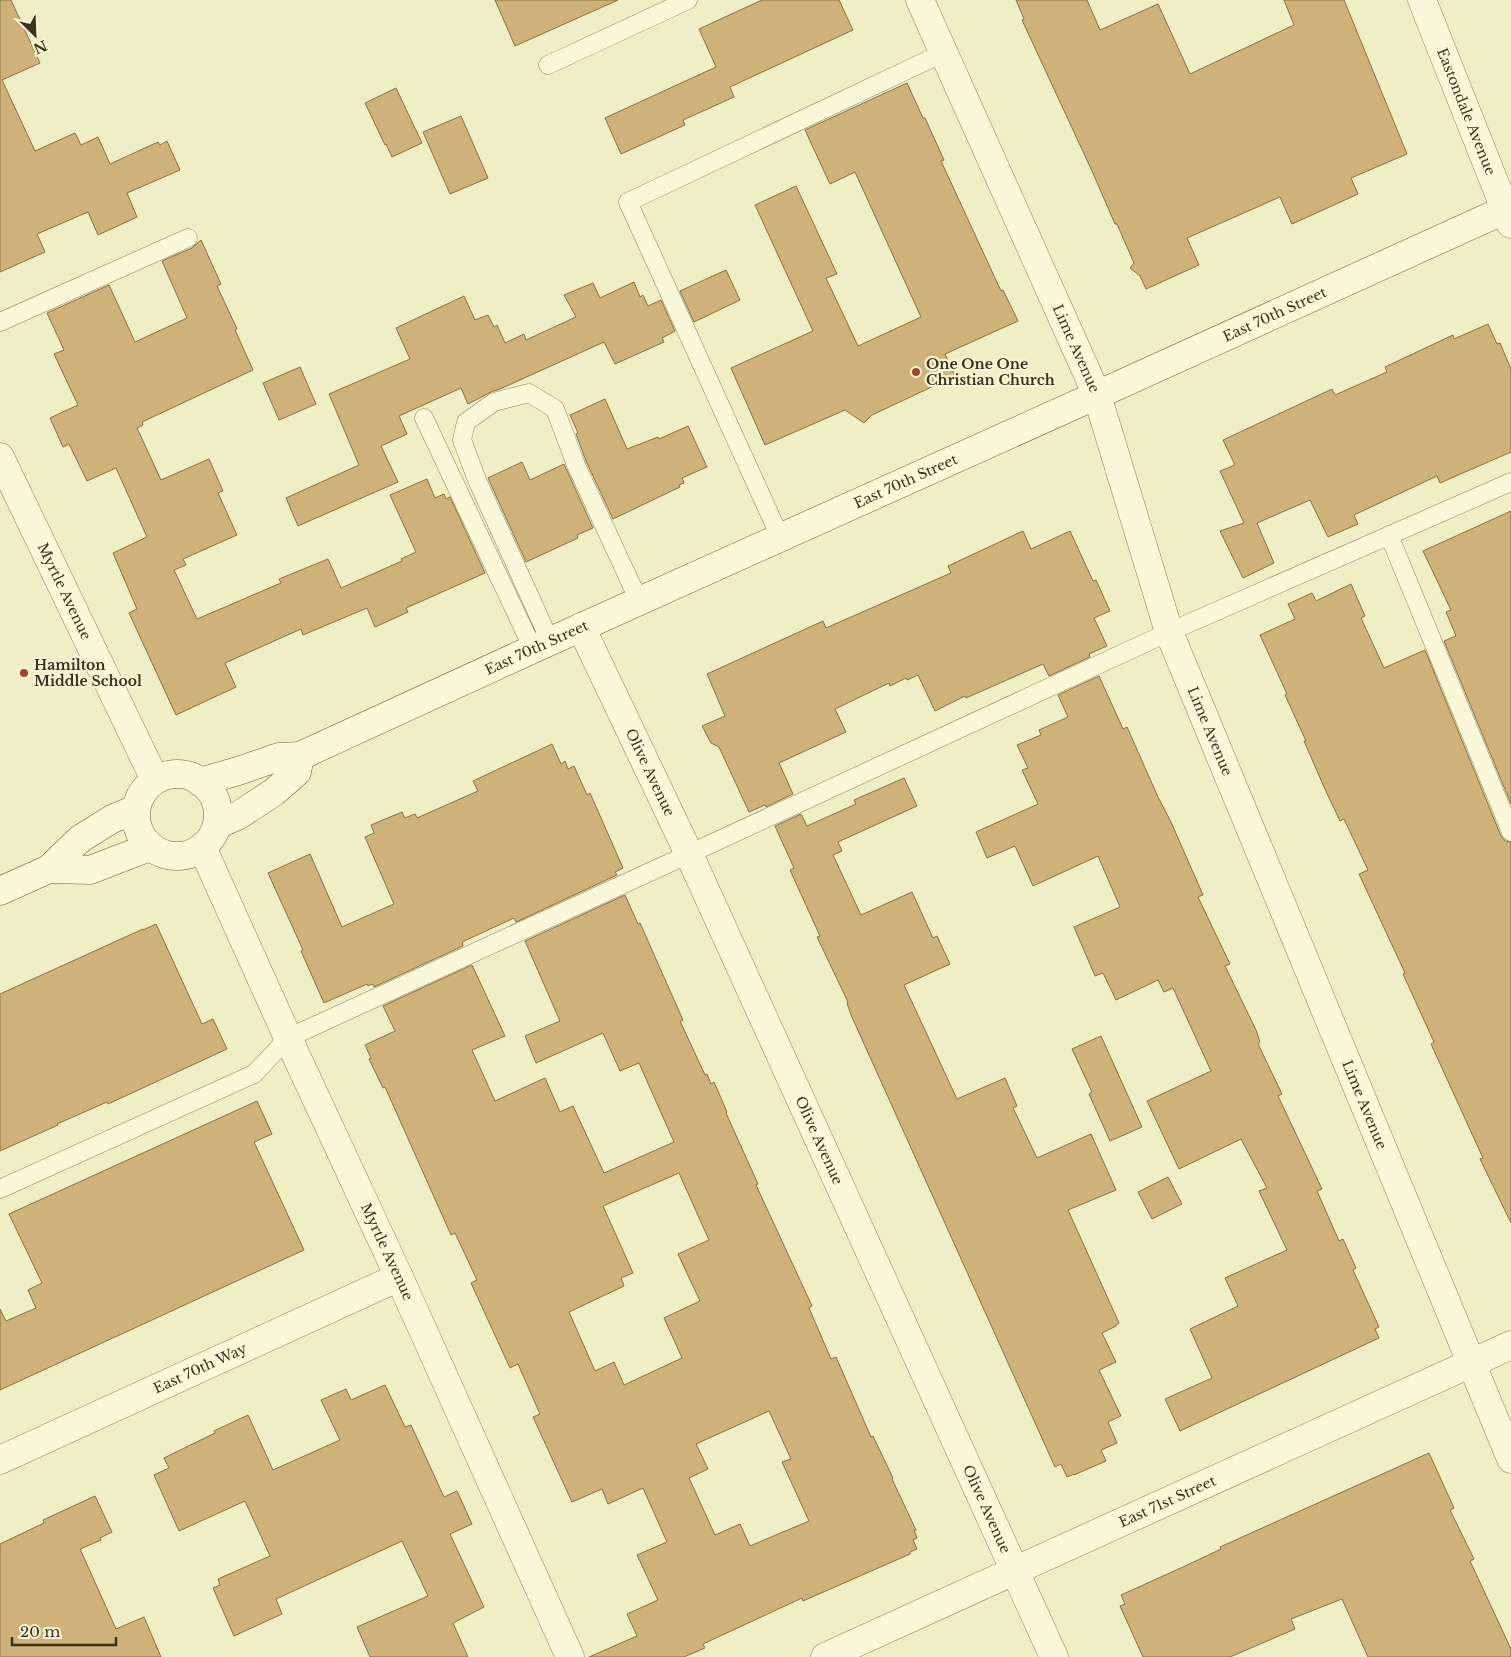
<svg xmlns="http://www.w3.org/2000/svg" width="1511" height="1657" viewBox="0 0 1511 1657" font-family="'Libre Baskerville',serif">
	<style>
		.building { fill: #cfb279; stroke: #8b703f; fill-rule: evenodd }
		.lines { fill: none; stroke-linecap: round; stroke-linejoin: round }
		.lane-casing { stroke: #8b805a; stroke-width: 19 }
		.street-casing { stroke: #8b805a; stroke-width: 29 }
		.secondary-casing { stroke: #6d613d; stroke-width: 29 }
		.lane { stroke: #faf8d8; stroke-width: 18 }
		.street { stroke: #faf8d8; stroke-width: 28 }
		.secondary { stroke: #faf8d8; stroke-width: 28 }
		.poi-dot { fill: #9c4528; stroke: #f7f5d4; stroke-width: 2 }
		.labels { text-anchor: middle; dominant-baseline: central; stroke-width: 4.5; stroke-linejoin: round; paint-order: stroke }
		.street-label { font-size: 14px; fill: #3b331e; stroke: #f7f5d4 }
		.poi-label { font-size: 14px; font-weight: bold; fill: #3b331e; stroke: #f7f5d4; text-anchor: start }
	</style>
	<rect width="100%" height="100%" fill="#efeec5"/>
	<path class="building" d="M 0,0 L 11,0 L 40,63 L 2,80 L 35,151 L 75,133 L 81,145 L 98,137 L 110,164 L 158,142 L 160,145 L 167,141 L 180,170 L 127,193 L 137,217 L 98,235 L 88,212 L 37,234 L 45,252 L 0,272 Z
		M 495,0 L 618,0 L 515,46 Z
		M 762,0 L 839,0 L 853,30 L 730,87 L 734,97 L 683,120 L 685,125 L 621,154 L 605,118 L 716,67 L 699,29 Z
		M 1016,0 L 1087,0 L 1100,30 L 1158,4 L 1190,74 L 1294,25 L 1284,0 L 1344,0 L 1407,154 L 1351,178 L 1358,194 L 1292,224 L 1280,197 L 1187,238 L 1199,265 L 1146,289 L 1140,276 L 1130,268 L 1134,263 L 1117,224 L 1115,224 L 1092,171 L 1022,20 L 1024,19 Z
		M 907,83 L 923,118 L 925,118 L 944,160 L 941,161 L 1001,291 L 1003,290 L 1018,321 L 945,354 L 955,376 L 872,415 L 864,423 L 845,410 L 765,445 L 731,368 L 813,331 L 755,205 L 796,186 L 837,274 L 826,278 L 858,346 L 921,317 L 855,172 L 830,184 L 805,130 Z
		M 396,88 L 422,143 L 392,157 L 386,144 L 385,145 L 365,103 Z
		M 461,116 L 488,178 L 450,194 L 423,132 Z
		M 201,240 L 221,284 L 217,286 L 237,329 L 235,330 L 253,370 L 142,422 L 143,425 L 137,428 L 161,480 L 209,459 L 223,491 L 218,493 L 237,535 L 183,559 L 186,565 L 174,570 L 197,619 L 281,583 L 279,579 L 328,559 L 341,588 L 402,561 L 401,559 L 416,552 L 390,495 L 427,479 L 435,498 L 444,494 L 446,499 L 450,497 L 485,573 L 406,608 L 408,612 L 375,627 L 367,608 L 303,635 L 301,629 L 225,663 L 236,687 L 176,715 L 129,613 L 137,609 L 113,553 L 147,537 L 116,468 L 87,481 L 69,444 L 63,447 L 50,418 L 78,405 L 54,354 L 64,350 L 47,313 L 109,285 L 135,342 L 187,318 L 162,261 L 192,248 Z
		M 726,270 L 740,300 L 694,322 L 680,291 Z
		M 634,282 L 640,297 L 643,295 L 648,306 L 661,300 L 675,331 L 662,338 L 664,342 L 615,364 L 604,342 L 500,389 L 491,392 L 468,404 L 461,388 L 399,416 L 407,434 L 381,446 L 398,482 L 298,526 L 286,498 L 359,465 L 329,394 L 410,359 L 396,328 L 464,296 L 475,320 L 488,315 L 494,327 L 497,325 L 505,343 L 524,334 L 526,340 L 576,317 L 564,295 L 593,283 L 600,298 Z
		M 1488,324 L 1497,344 L 1500,343 L 1511,369 L 1511,452 L 1440,483 L 1437,476 L 1354,515 L 1358,524 L 1328,537 L 1310,500 L 1257,523 L 1274,563 L 1243,578 L 1220,531 L 1244,523 L 1220,471 L 1235,465 L 1223,440 L 1332,389 L 1335,395 L 1387,372 L 1385,367 L 1453,335 L 1454,339 Z
		M 300,367 L 316,404 L 279,420 L 263,383 Z
		M 605,399 L 627,449 L 658,437 L 659,439 L 688,426 L 707,467 L 682,478 L 684,483 L 679,485 L 680,487 L 613,519 L 586,461 L 576,434 L 578,433 L 570,415 Z
		M 522,462 L 530,480 L 564,464 L 593,528 L 577,535 L 578,538 L 526,562 L 488,478 Z
		M 1511,511 L 1511,804 L 1444,641 L 1456,636 L 1446,612 L 1451,610 L 1423,551 Z
		M 1023,531 L 1031,549 L 1070,531 L 1093,581 L 1096,580 L 1110,611 L 1094,618 L 1107,646 L 1089,654 L 1090,657 L 1049,676 L 1043,664 L 966,698 L 965,696 L 935,711 L 918,675 L 907,680 L 906,678 L 890,686 L 889,683 L 835,709 L 846,732 L 779,763 L 793,794 L 766,807 L 765,805 L 749,812 L 719,747 L 711,743 L 702,726 L 725,716 L 707,674 L 823,621 L 826,628 L 951,573 L 948,566 Z
		M 1351,584 L 1365,616 L 1361,618 L 1384,668 L 1425,650 L 1501,836 L 1505,841 L 1511,842 L 1511,1223 L 1480,1159 L 1483,1158 L 1431,1044 L 1434,1042 L 1403,974 L 1405,973 L 1359,874 L 1368,870 L 1344,819 L 1340,821 L 1324,787 L 1304,741 L 1306,741 L 1285,695 L 1287,694 L 1260,635 L 1295,619 L 1288,604 L 1312,593 L 1316,601 Z
		M 1099,676 L 1123,729 L 1127,727 L 1158,797 L 1171,822 L 1203,895 L 1198,897 L 1230,964 L 1225,966 L 1256,1030 L 1260,1042 L 1258,1044 L 1282,1094 L 1278,1096 L 1322,1189 L 1317,1191 L 1339,1241 L 1343,1239 L 1356,1268 L 1353,1270 L 1379,1327 L 1375,1329 L 1379,1338 L 1180,1431 L 1165,1399 L 1212,1378 L 1190,1329 L 1238,1306 L 1225,1278 L 1287,1250 L 1259,1191 L 1267,1188 L 1241,1139 L 1179,1169 L 1147,1101 L 1211,1071 L 1173,988 L 1164,992 L 1158,980 L 1116,1000 L 1103,973 L 1095,976 L 1074,927 L 1120,907 L 1098,856 L 1033,886 L 1015,846 L 987,858 L 976,832 L 1038,804 L 1022,770 L 1028,768 L 1017,745 L 1041,735 L 1039,730 L 1068,717 L 1058,695 Z
		M 552,744 L 561,764 L 565,761 L 568,769 L 574,766 L 587,795 L 590,793 L 623,868 L 615,872 L 617,875 L 516,922 L 514,918 L 462,942 L 463,946 L 374,987 L 372,984 L 368,986 L 367,984 L 324,1003 L 301,951 L 303,950 L 268,873 L 310,854 L 342,927 L 394,904 L 365,837 L 374,833 L 371,825 L 402,812 L 405,818 L 415,814 L 417,818 L 478,791 L 473,781 Z
		M 904,778 L 917,806 L 838,842 L 842,851 L 833,855 L 861,915 L 912,892 L 933,938 L 937,936 L 950,964 L 904,985 L 957,1099 L 1005,1078 L 1017,1106 L 1013,1108 L 1037,1158 L 1091,1134 L 1116,1190 L 1068,1210 L 1119,1323 L 1116,1325 L 1116,1326 L 1102,1333 L 1116,1362 L 1099,1370 L 1121,1416 L 1108,1422 L 1117,1443 L 1101,1450 L 1106,1461 L 1074,1475 L 1074,1474 L 1067,1477 L 1061,1464 L 1055,1467 L 851,1015 L 847,1003 L 848,1002 L 817,937 L 820,936 L 790,870 L 794,868 L 775,826 L 801,814 L 807,826 L 856,804 L 854,800 Z
		M 625,895 L 638,924 L 640,923 L 683,1020 L 680,1021 L 705,1075 L 707,1074 L 711,1084 L 714,1082 L 727,1112 L 726,1113 L 758,1184 L 756,1185 L 812,1306 L 809,1308 L 831,1359 L 836,1357 L 871,1437 L 873,1436 L 893,1478 L 892,1479 L 916,1530 L 914,1530 L 917,1538 L 913,1540 L 917,1549 L 910,1552 L 910,1554 L 803,1601 L 802,1598 L 703,1644 L 705,1648 L 684,1657 L 589,1657 L 637,1636 L 627,1614 L 658,1600 L 637,1555 L 667,1542 L 643,1488 L 608,1504 L 602,1489 L 572,1502 L 533,1417 L 540,1414 L 518,1364 L 510,1368 L 471,1283 L 477,1280 L 455,1233 L 451,1235 L 385,1087 L 383,1088 L 369,1059 L 371,1058 L 365,1045 L 395,1031 L 383,1006 L 472,965 L 505,1036 L 472,1050 L 495,1101 L 545,1078 L 560,1112 L 573,1106 L 604,1173 L 674,1142 L 639,1063 L 620,1071 L 603,1033 L 536,1063 L 525,1036 L 560,1021 L 525,941 ZM 679,1173 L 709,1240 L 678,1254 L 700,1301 L 664,1318 L 682,1358 L 624,1385 L 614,1362 L 595,1371 L 569,1312 L 624,1286 L 621,1278 L 633,1273 L 603,1206 ZM 769,1411 L 791,1459 L 782,1462 L 809,1521 L 750,1546 L 740,1524 L 715,1535 L 689,1478 L 708,1469 L 696,1444 Z
		M 156,924 L 202,1024 L 213,1019 L 227,1049 L 108,1104 L 107,1102 L 57,1124 L 58,1125 L 0,1151 L 0,994 L 143,929 L 143,930 Z
		M 1101,1036 L 1142,1127 L 1110,1141 L 1089,1094 L 1092,1092 L 1072,1049 Z
		M 257,1101 L 272,1134 L 254,1142 L 304,1250 L 0,1390 L 0,1309 L 6,1321 L 36,1308 L 28,1290 L 42,1283 L 9,1214 Z
		M 1168,1177 L 1182,1204 L 1152,1219 L 1138,1192 Z
		M 385,1385 L 405,1427 L 411,1425 L 444,1497 L 457,1491 L 472,1524 L 450,1534 L 484,1607 L 453,1623 L 468,1657 L 370,1657 L 357,1627 L 428,1596 L 402,1541 L 276,1599 L 282,1614 L 234,1636 L 213,1588 L 220,1585 L 218,1579 L 270,1556 L 245,1501 L 179,1531 L 154,1475 L 169,1468 L 164,1458 L 215,1433 L 214,1431 L 248,1415 L 273,1470 L 340,1440 L 321,1400 L 346,1389 L 351,1400 Z
		M 1429,1453 L 1454,1508 L 1450,1510 L 1474,1559 L 1470,1561 L 1511,1649 L 1511,1657 L 1368,1657 L 1342,1599 L 1291,1619 L 1295,1629 L 1230,1657 L 1143,1657 L 1120,1606 L 1125,1604 L 1121,1595 L 1183,1567 L 1221,1549 L 1220,1547 Z
		M 95,1496 L 112,1532 L 100,1538 L 101,1540 L 80,1549 L 116,1629 L 144,1617 L 161,1657 L 0,1657 L 0,1544 L 44,1523 L 43,1520 Z"/>
	<g class="lines">
		<defs>
			<path id="lane" d="M 548,65 L 688,0
				M 0,322 L 188,238
				M 424,418 L 533,649
				M 1389,535 L 1511,832
				M 780,537 L 628,202 L 943,53
				M 550,641 L 477,480 L 462,440 L 466,422 L 494,402 L 529,393 L 555,409 L 576,465 L 639,601
				M 0,1189 L 254,1074 L 288,1038 L 689,854 L 1169,632 L 1511,482"/>
			<g id="street">
				<path id="s1" d="M 920,0 L 1097,395 L 1169,632 L 1511,1459"/>
				<path id="s2" d="M 1422,0 L 1511,224"/>
				<path id="s3" d="M 0,457 L 155,780"/>
				<path id="s4" d="M 581,627 L 689,854 L 1054,1657"/>
				<path id="s5" d="M 202,847 L 288,1038 L 399,1277 L 570,1657"/>
				<path id="s6" d="M 0,1460 L 399,1277"/>
				<path id="s7" d="M 825,1657 L 1511,1345"/>
			</g>
			<g id="secondary">
				<circle cx="177" cy="815" r="41"/>
				<path id="s8" d="M 200,782 L 238,771 L 279,757 L 300,756 L 533,649 L 1097,395 L 1511,207"/>
				<path d="M 217,825 L 239,815 L 274,792 L 297,772 L 300,756"/>
				<path d="M 49,869 L 90,870 L 150,847"/>
				<path d="M 0,891 L 49,869 L 80,839 L 112,819 L 136,809"/>
			</g>
		</defs>
		<use href="#lane" class="lane-casing"/>
		<use href="#street" class="street-casing"/>
		<use href="#secondary" class="secondary-casing"/>
		<use href="#lane" class="lane"/>
		<use href="#street" class="street"/>
		<use href="#secondary" class="secondary"/>
	</g>
	<g class="poi-dot">
		<circle cx="916" cy="372" r="5"/>
		<circle cx="24" cy="673" r="5"/>
	</g>
	<g class="labels">
		<g class="street-label">
			<text stroke="none"><textPath href="#s2" startOffset="120">Eastondale Avenue</textPath></text>
			<text stroke="none"><textPath href="#s8" startOffset="1174">East 70th Street</textPath></text>
			<text stroke="none"><textPath href="#s1" startOffset="382">Lime Avenue</textPath></text>
			<text stroke="none"><textPath href="#s8" startOffset="769">East 70th Street</textPath></text>
			<text stroke="none"><textPath href="#s3" startOffset="149">Myrtle Avenue</textPath></text>
			<text stroke="none"><textPath href="#s8" startOffset="364">East 70th Street</textPath></text>
			<text stroke="none"><textPath href="#s1" startOffset="788">Lime Avenue</textPath></text>
			<text stroke="none"><textPath href="#s4" startOffset="161">Olive Avenue</textPath></text>
			<text stroke="none"><textPath href="#s1" startOffset="1192">Lime Avenue</textPath></text>
			<text stroke="none"><textPath href="#s4" startOffset="566">Olive Avenue</textPath></text>
			<text stroke="none"><textPath href="#s5" startOffset="445">Myrtle Avenue</textPath></text>
			<text stroke="none"><textPath href="#s6" startOffset="220">East 70th Way</textPath></text>
			<text stroke="none"><textPath href="#s7" startOffset="376">East 71st Street</textPath></text>
			<text stroke="none"><textPath href="#s4" startOffset="971">Olive Avenue</textPath></text>
		</g>
		<g class="poi-label">
			<text x="926" y="364">One One One<tspan x="926" dy="16">Christian Church</tspan></text>
			<text x="34" y="665">Hamilton<tspan x="34" dy="16">Middle School</tspan></text>
		</g>
	</g>
	<g transform="translate(35 35) rotate(156)" stroke="#f7f5d4" stroke-width="4" paint-order="stroke">
	<path d="M0-4L9 19L0 12L-9 19Z" fill="#3b331e"/>
	<text y="-8" font-size="14" font-weight="bold" text-anchor="middle" fill="#3b331e">N</text>
	</g>
	<path d="M12 1637v8h104v-8" fill="none" stroke="#3b331e" stroke-width="2.5"/>
	<text x="20" y="1637" font-size="15" fill="#3b331e" stroke="#f7f5d4" stroke-width="4" paint-order="stroke">20 m</text>
</svg>
